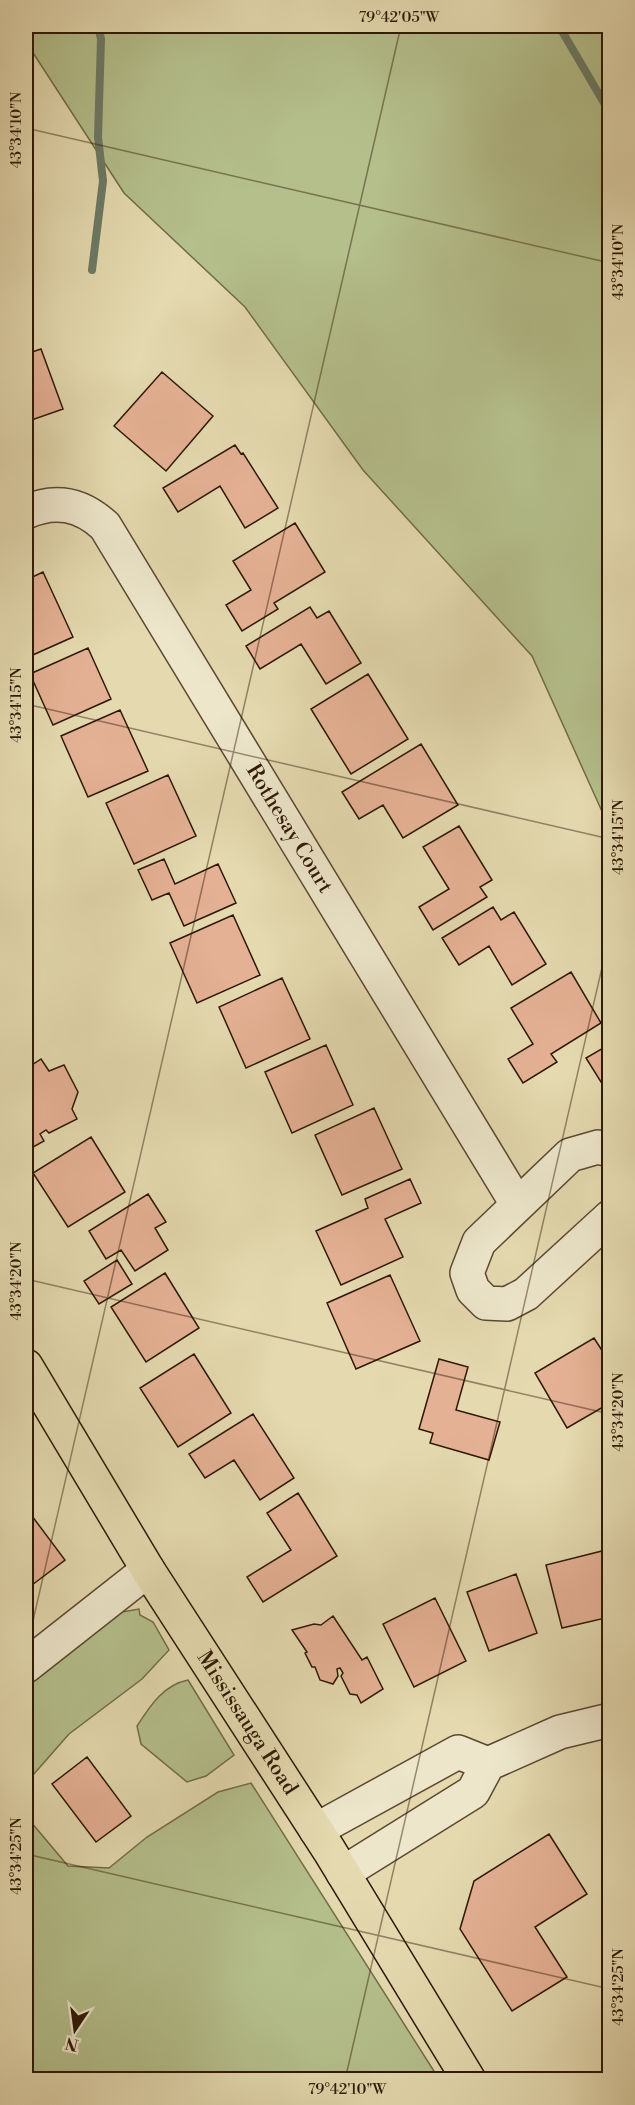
<svg xmlns="http://www.w3.org/2000/svg" width="635" height="2105" viewBox="0 0 635 2105" font-family="'Libre Bodoni',serif">
	<style>
		.green { fill: #b4bf8b; stroke: #716c48; stroke-width: 1.5 }
		.lines { fill: none; stroke-linecap: round; stroke-linejoin: round }
		.stream { stroke: #6c7a66; stroke-width: 8 }
		.building { fill: #e5b195; stroke: #2e1805; stroke-width: 1.5 }
		.minor-casing { stroke: #5c4830; stroke-width: 36 }
		.major-casing { stroke: #2e1805; stroke-width: 36 }
		.minor { stroke: #ede6cb; stroke-width: 33 }
		.major { stroke: #e4d9af; stroke-width: 33 }
		.ticks { fill: none; stroke: #2e1805; stroke-width: 1.5; stroke-opacity: 0.45 }
		.labels { text-anchor: middle; dominant-baseline: central; stroke-width: 4.5; stroke-linejoin: round; paint-order: stroke }
		.street-label { font-size: 21px; fill: #2e1805; stroke: #ede6cb }
		.neatline { fill: none; stroke: #2e1805; stroke-width: 2 }
		.ticks-label { font-size: 15px; text-anchor: middle; fill: #2e1805 }
	</style>
	<rect width="100%" height="100%" fill="#e4d9af"/>
	<filter id="stains"><feTurbulence type="fractalNoise" baseFrequency=".00333" numOctaves="4"/><feColorMatrix values="0 0 0 0 .2 0 0 0 0 .09 0 0 0 0 .02 0 0 0 .5 -.17"/></filter>
	<radialGradient id="worn" r=".72"><stop offset=".6" stop-color="#630" stop-opacity="0"/><stop offset="1" stop-color="#630" stop-opacity=".3"/></radialGradient>
	<path class="green" d="M 26,26 L 609,26 L 609,827 L 532,656 L 363,470 L 245,307 L 124,193 L 26,42 Z
		M 139,1609 L 140,1615 L 153,1622 L 169,1650 L 142,1679 L 69,1734 L 26,1783 L 26,1786 L 26,1687 L 122,1612 Z
		M 188,1680 L 234,1755 L 206,1776 L 187,1782 L 141,1744 L 137,1726 C 150,1706 163,1685 188,1680 Z
		M 251,1783 L 439,2079 L 26,2079 L 26,1816 L 68,1866 L 109,1868 L 147,1837 L 218,1792 Z"/>
	<g class="lines">
		<path class="stream" d="M 559,26 L 610,113
			M 92,270 L 103,181 L 98,137 L 101,39 L 98,26"/>
	</g>
	<path class="building" d="M 41,349 L 63,409 L 26,422 L 26,354 Z
		M 162,372 L 213,416 L 166,471 L 114,426 Z
		M 235,445 L 241,454 L 243,453 L 278,508 L 245,528 L 220,486 L 178,512 L 163,488 Z
		M 295,523 L 325,572 L 274,603 L 278,609 L 242,631 L 226,605 L 251,590 L 233,561 Z
		M 43,572 L 73,637 L 26,658 L 26,580 Z
		M 310,607 L 317,618 L 329,611 L 361,663 L 326,684 L 301,644 L 260,669 L 246,646 Z
		M 88,648 L 111,699 L 53,725 L 30,674 Z
		M 368,674 L 408,739 L 351,774 L 311,709 Z
		M 120,710 L 148,771 L 88,797 L 61,736 Z
		M 421,744 L 458,805 L 403,838 L 383,805 L 359,819 L 342,792 Z
		M 168,775 L 196,836 L 134,864 L 106,803 Z
		M 459,826 L 492,880 L 480,887 L 487,897 L 433,930 L 419,907 L 449,889 L 423,847 Z
		M 164,859 L 175,884 L 218,864 L 236,903 L 184,926 L 169,893 L 152,900 L 138,870 Z
		M 493,907 L 501,920 L 514,912 L 546,964 L 512,985 L 489,946 L 459,965 L 442,938 Z
		M 233,915 L 260,975 L 197,1003 L 170,943 Z
		M 571,972 L 601,1023 L 551,1054 L 557,1062 L 523,1083 L 508,1059 L 533,1044 L 511,1008 Z
		M 282,978 L 310,1039 L 246,1068 L 219,1007 Z
		M 610,1044 L 610,1076 L 601,1082 L 586,1058 Z
		M 326,1045 L 353,1105 L 292,1133 L 265,1072 Z
		M 41,1059 L 49,1071 L 64,1065 L 78,1092 L 72,1109 L 77,1119 L 49,1133 L 46,1130 L 40,1134 L 44,1141 L 26,1151 L 26,1120 L 30,1118 L 26,1111 L 26,1069 Z
		M 374,1108 L 402,1169 L 342,1195 L 315,1135 Z
		M 91,1137 L 125,1192 L 68,1227 L 33,1173 Z
		M 410,1179 L 421,1203 L 385,1219 L 403,1257 L 341,1285 L 316,1231 L 368,1208 L 365,1199 Z
		M 148,1194 L 166,1222 L 155,1228 L 168,1250 L 135,1271 L 121,1250 L 106,1259 L 89,1231 Z
		M 117,1260 L 132,1284 L 99,1304 L 84,1281 Z
		M 165,1273 L 199,1328 L 146,1362 L 111,1307 Z
		M 390,1275 L 420,1341 L 356,1369 L 327,1303 Z
		M 594,1338 L 610,1363 L 610,1403 L 567,1428 L 535,1373 Z
		M 194,1354 L 231,1413 L 178,1447 L 140,1388 Z
		M 439,1359 L 468,1367 L 456,1410 L 500,1422 L 489,1460 L 430,1443 L 433,1433 L 419,1429 Z
		M 253,1414 L 294,1478 L 260,1500 L 234,1460 L 205,1478 L 189,1454 Z
		M 298,1493 L 337,1556 L 263,1602 L 247,1577 L 291,1550 L 267,1513 Z
		M 29,1512 L 65,1560 L 28,1588 L 26,1585 L 26,1515 Z
		M 602,1551 L 610,1582 L 610,1617 L 562,1628 L 546,1565 Z
		M 516,1574 L 537,1633 L 489,1651 L 467,1592 Z
		M 435,1598 L 466,1661 L 414,1687 L 383,1624 Z
		M 333,1616 L 362,1660 L 367,1657 L 383,1689 L 361,1703 L 357,1695 L 350,1694 L 341,1676 L 343,1673 L 340,1668 L 337,1669 L 338,1676 L 333,1684 L 320,1680 L 315,1667 L 312,1667 L 305,1653 L 307,1652 L 292,1630 L 314,1624 L 321,1625 Z
		M 87,1757 L 131,1816 L 96,1842 L 52,1784 Z
		M 549,1834 L 587,1894 L 535,1927 L 567,1977 L 512,2011 L 460,1929 L 474,1881 Z"/>
	<g class="lines">
		<defs>
			<g id="minor">
				<path id="s1" d="M 26,512 C 55,499 81,504 105,526 L 517,1204"/>
				<path d="M 610,1150 L 598,1147 L 570,1155 L 479,1242 L 467,1273 L 473,1290 L 486,1303 L 507,1304 L 526,1294 L 610,1217"/>
				<path d="M 26,1666 L 148,1570"/>
				<path d="M 316,1830 L 458,1752 L 488,1764"/>
				<path d="M 343,1873 L 473,1792 L 488,1764 L 560,1732 L 610,1720"/>
			</g>
			<g id="major">
				<path id="s2" d="M 26,1366 L 148,1570 L 329,1850 L 469,2080"/>
			</g>
		</defs>
		<use href="#minor" class="minor-casing"/>
		<use href="#major" class="major-casing"/>
		<use href="#minor" class="minor"/>
		<use href="#major" class="major"/>
	</g>
	<path class="ticks" d="M 26,128 L 610,263M 26,704 L 610,839M 26,1279 L 610,1414M 26,1651 L 401,26M 26,1854 L 610,1989M 345,2080 L 610,933"/>
	<g class="labels">
		<g class="street-label">
			<text stroke="none"><textPath href="#s1" startOffset="440">Rothesay Court</textPath></text>
			<text stroke="none"><textPath href="#s2" startOffset="420">Mississauga Road</textPath></text>
		</g>
	</g>
	<rect width="635" height="2105" fill="none" stroke="#e4d9af" stroke-width="66"/>
	<g transform="translate(75 2030) rotate(193)" stroke="#ede6cb" stroke-width="4.5" paint-order="stroke">
	<path d="M0-4.5L10 22L0 15L-10 22Z" fill="#2e1805"/>
	<text y="-9" font-size="16" font-weight="bold" text-anchor="middle" fill="#2e1805">N</text>
	</g>
	<rect x="33" y="33" width="569" height="2039" class="neatline"/>
	<g class="ticks-label">
		<text x="399" y="22">79°42'05"W</text>
		<text transform="translate(16 130) rotate(-90)" y="5">43°34'10"N</text>
		<text transform="translate(618 262) rotate(-90)" y="5">43°34'10"N</text>
		<text transform="translate(16 705) rotate(-90)" y="5">43°34'15"N</text>
		<text transform="translate(618 837) rotate(-90)" y="5">43°34'15"N</text>
		<text transform="translate(16 1281) rotate(-90)" y="5">43°34'20"N</text>
		<text transform="translate(618 1412) rotate(-90)" y="5">43°34'20"N</text>
		<text transform="translate(16 1856) rotate(-90)" y="5">43°34'25"N</text>
		<text transform="translate(618 1987) rotate(-90)" y="5">43°34'25"N</text>
		<text x="347" y="2094">79°42'10"W</text>
	</g>
	<rect width="100%" height="100%" filter="url(#stains)"/>
	<rect width="100%" height="100%" fill="url(#worn)"/>
</svg>
